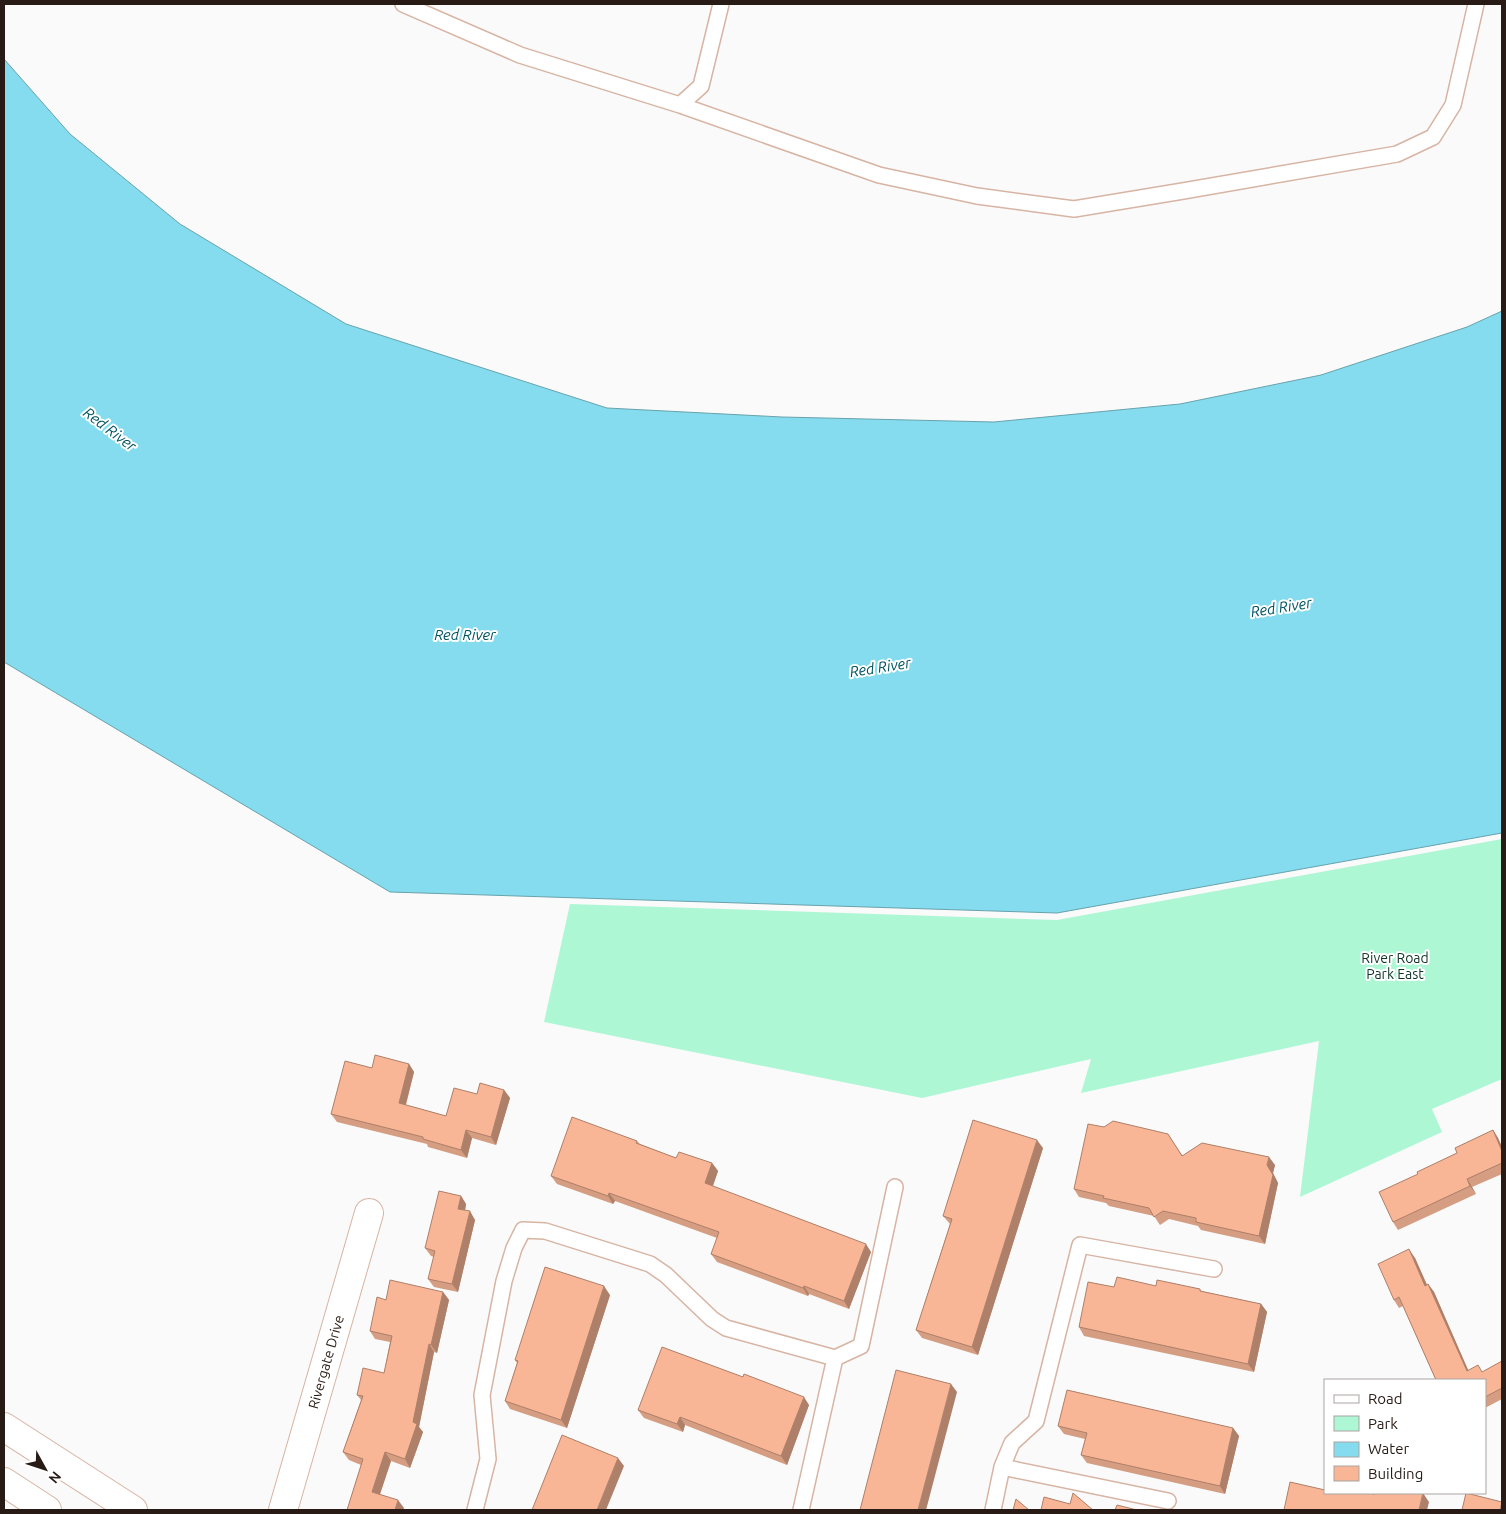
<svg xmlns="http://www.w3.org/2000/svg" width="1506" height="1514" viewBox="0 0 1506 1514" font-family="Ubuntu,sans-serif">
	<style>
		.green { fill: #aef7d5 }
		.water { fill: #84dcee; stroke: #68a2ad }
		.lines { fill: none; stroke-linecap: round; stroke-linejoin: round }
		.lane-casing { stroke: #d7b4a3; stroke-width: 18 }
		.street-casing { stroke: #d7b4a3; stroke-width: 30 }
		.secondary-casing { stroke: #d7b4a3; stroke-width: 30 }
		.lane { stroke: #fff; stroke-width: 15 }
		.street { stroke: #fff; stroke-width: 28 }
		.secondary { stroke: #fff; stroke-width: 28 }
		.wall { fill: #d59d81 }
		.shaded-wall { fill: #ae7f69 }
		.building { fill: #f8b696; stroke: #ae7f69 }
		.labels { text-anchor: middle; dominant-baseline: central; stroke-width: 4; stroke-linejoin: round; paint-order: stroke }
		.park-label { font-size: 14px; fill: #113326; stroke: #fff }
		.street-label { font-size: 14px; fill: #281b15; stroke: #fff }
		.water-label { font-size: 15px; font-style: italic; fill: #025461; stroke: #fff }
	</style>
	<rect width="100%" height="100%" fill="#fafafa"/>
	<path class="green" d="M 1502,839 L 1502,1079 L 1432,1109 L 1442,1132 L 1300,1197 L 1319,1041 L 1081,1093 L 1091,1059 L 922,1098 L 544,1022 L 570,904 L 1057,920 Z"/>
	<path class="water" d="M 4,59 L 70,134 L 180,224 L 346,324 L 607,408 L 782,417 L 994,422 L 1180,404 L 1321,375 L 1467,327 L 1502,311 L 1502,833 L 1057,913 L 390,892 L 4,662 Z"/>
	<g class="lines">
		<defs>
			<path id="lane" d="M 403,4 L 520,55 L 680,105 L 879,175 L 977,196 L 1074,209 L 1183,191 L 1397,154 L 1433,137 L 1453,105 L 1476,4
				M 680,105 L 701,86 L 721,4
				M 1002,1467 L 1168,1501
				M 475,1510 L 488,1459 L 482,1395 L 504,1281 L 514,1248 L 523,1230 L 545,1231 L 650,1264 L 666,1275 L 712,1319 L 726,1328 L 835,1358
				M 801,1510 L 835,1358 L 861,1346 L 895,1187
				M 993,1510 L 1002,1467 L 1012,1443 L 1036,1421 L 1080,1245 L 1214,1269"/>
			<path id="street" d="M 283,1510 L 369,1213"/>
			<path id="secondary" d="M 4,1427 L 133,1510
				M 4,1482 L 47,1510"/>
		</defs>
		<use href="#lane" class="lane-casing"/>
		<use href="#street" class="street-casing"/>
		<use href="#secondary" class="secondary-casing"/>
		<use href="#lane" class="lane"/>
		<use href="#street" class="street"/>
		<use href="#secondary" class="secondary"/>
	</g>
	<path class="wall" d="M 409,1064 L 414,1072 L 406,1105 L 446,1116 L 477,1094 L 504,1090 L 510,1098 L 496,1145 L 472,1138 L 467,1158 L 428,1147 L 427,1144 L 337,1122 L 331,1114 L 372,1068 Z
		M 1104,1127 L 1168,1134 L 1182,1155 L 1275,1165 L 1273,1173 L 1278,1183 L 1265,1244 L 1201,1230 L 1198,1226 L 1169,1219 L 1160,1225 L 1154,1216 L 1109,1206 L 1106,1203 L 1079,1197 L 1074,1189 Z
		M 1493,1130 L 1498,1138 L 1502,1147 L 1502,1174 L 1472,1187 L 1476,1194 L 1398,1230 L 1393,1222 L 1418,1174 L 1457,1153 Z
		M 637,1141 L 640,1144 L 676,1158 L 712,1163 L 718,1171 L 713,1186 L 871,1252 L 849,1309 L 809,1294 L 808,1296 L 717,1262 L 711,1254 L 717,1238 L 615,1201 L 613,1204 L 557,1184 L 551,1176 Z
		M 1043,1148 L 978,1355 L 922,1338 L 916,1330 L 950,1224 L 943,1216 Z
		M 461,1196 L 466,1204 L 465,1210 L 475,1220 L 458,1292 L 434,1287 L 428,1279 L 434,1257 L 431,1256 L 425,1248 Z
		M 1415,1258 L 1427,1285 L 1428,1284 L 1434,1292 L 1468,1370 L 1483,1372 L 1502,1361 L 1502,1399 L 1485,1408 L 1485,1380 L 1436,1380 L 1403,1306 L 1399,1308 L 1394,1300 Z
		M 1156,1286 L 1200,1289 L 1201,1291 L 1261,1304 L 1267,1312 L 1254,1372 L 1084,1336 L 1079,1327 L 1114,1287 Z
		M 443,1292 L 449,1300 L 437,1353 L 434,1352 L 419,1427 L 423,1432 L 410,1468 L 391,1461 L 380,1494 L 404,1508 L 347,1510 L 361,1465 L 349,1460 L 343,1452 L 361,1400 L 357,1395 L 384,1373 L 390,1342 L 375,1339 L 370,1331 L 386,1300 Z
		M 610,1295 L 567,1428 L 510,1409 L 505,1401 L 517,1363 L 515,1360 Z
		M 809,1405 L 787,1465 L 685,1425 L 683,1432 L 644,1418 L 638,1410 Z
		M 1058,1426 L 1233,1428 L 1239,1436 L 1225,1494 L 1087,1463 L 1081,1455 L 1085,1439 L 1064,1434 Z"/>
	<path class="shaded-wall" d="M 409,1064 L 414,1072 L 404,1111 L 399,1103 Z
		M 504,1090 L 510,1098 L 496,1145 L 491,1137 Z
		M 466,1130 L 472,1138 L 467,1158 L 461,1150 Z
		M 1493,1130 L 1498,1138 L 1502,1147 L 1502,1151 Z
		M 1037,1140 L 1043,1148 L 978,1355 L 972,1347 Z
		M 1269,1157 L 1275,1165 L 1273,1173 L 1278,1183 L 1265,1244 L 1259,1236 L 1267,1165 Z
		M 712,1163 L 718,1171 L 711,1191 L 705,1183 Z
		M 1467,1179 L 1472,1187 L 1476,1194 L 1470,1186 Z
		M 609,1193 L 615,1201 L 613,1204 L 608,1196 Z
		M 461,1196 L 466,1204 L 464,1217 L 458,1209 Z
		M 470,1211 L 475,1220 L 458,1292 L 452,1284 Z
		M 866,1244 L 871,1252 L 849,1309 L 844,1301 Z
		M 1409,1249 L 1415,1258 L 1431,1294 L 1425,1286 Z
		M 1428,1284 L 1434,1292 L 1472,1379 L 1467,1371 Z
		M 604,1286 L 610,1295 L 567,1428 L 561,1420 Z
		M 804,1286 L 809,1294 L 808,1296 L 803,1288 Z
		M 443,1292 L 449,1300 L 437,1353 L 431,1345 Z
		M 1261,1304 L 1267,1312 L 1254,1372 L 1248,1364 Z
		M 429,1344 L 434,1352 L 419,1427 L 423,1432 L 410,1468 L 405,1459 Z
		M 951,1384 L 957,1392 L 926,1510 L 918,1510 Z
		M 804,1397 L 809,1405 L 787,1465 L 781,1456 Z
		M 680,1417 L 685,1425 L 683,1432 L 677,1424 Z
		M 1233,1428 L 1239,1436 L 1225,1494 L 1220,1486 Z
		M 385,1452 L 391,1461 L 378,1500 L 372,1492 Z
		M 618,1458 L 624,1466 L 606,1510 L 597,1510 Z
		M 1423,1493 L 1429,1502 L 1427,1510 L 1419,1510 Z
		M 398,1500 L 404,1508 L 403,1510 L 395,1510 Z"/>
	<path class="building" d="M 375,1055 L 409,1064 L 399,1103 L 446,1116 L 454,1088 L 477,1094 L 480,1083 L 504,1090 L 491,1137 L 466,1130 L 461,1150 L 423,1139 L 423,1137 L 331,1114 L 345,1061 L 372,1068 Z
		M 572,1117 L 637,1141 L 636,1143 L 676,1158 L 679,1152 L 712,1163 L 705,1183 L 866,1244 L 844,1301 L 804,1286 L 803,1288 L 711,1254 L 719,1232 L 609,1193 L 608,1196 L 551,1176 Z
		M 973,1120 L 1037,1140 L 972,1347 L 916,1330 L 952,1219 L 943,1216 Z
		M 1113,1121 L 1168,1134 L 1182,1156 L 1202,1143 L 1269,1157 L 1267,1165 L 1273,1175 L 1259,1236 L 1196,1222 L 1196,1218 L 1163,1211 L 1154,1217 L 1149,1208 L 1103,1198 L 1104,1196 L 1074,1189 L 1088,1124 L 1104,1127 Z
		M 1493,1130 L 1502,1151 L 1502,1163 L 1467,1179 L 1470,1186 L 1393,1222 L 1379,1192 L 1418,1174 L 1417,1172 L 1457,1153 L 1455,1148 Z
		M 439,1191 L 461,1196 L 458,1209 L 470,1211 L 452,1284 L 428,1279 L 435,1251 L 425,1248 Z
		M 1409,1249 L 1425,1286 L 1428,1284 L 1467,1371 L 1478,1365 L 1482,1372 L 1502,1361 L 1502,1388 L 1485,1397 L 1485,1380 L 1436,1380 L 1399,1297 L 1394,1300 L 1378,1264 Z
		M 545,1267 L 604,1286 L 561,1420 L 505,1401 L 518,1361 L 515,1360 Z
		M 1117,1277 L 1156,1286 L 1157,1280 L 1200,1289 L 1200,1291 L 1261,1304 L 1248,1364 L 1079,1327 L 1088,1282 L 1114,1287 Z
		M 390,1280 L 443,1292 L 431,1345 L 429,1344 L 413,1422 L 417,1424 L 405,1459 L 385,1452 L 372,1492 L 398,1500 L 395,1510 L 347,1510 L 363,1459 L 343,1452 L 363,1396 L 357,1395 L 363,1368 L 384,1373 L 392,1336 L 370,1331 L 377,1297 L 386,1300 Z
		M 662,1347 L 743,1377 L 744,1374 L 804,1397 L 781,1456 L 680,1417 L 677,1424 L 638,1410 Z
		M 896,1370 L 951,1384 L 918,1510 L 860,1510 Z
		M 1067,1390 L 1233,1428 L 1220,1486 L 1081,1455 L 1087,1433 L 1058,1426 Z
		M 562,1435 L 618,1458 L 597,1510 L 532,1510 Z
		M 1290,1482 L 1325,1490 L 1325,1493 L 1368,1493 L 1375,1494 L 1375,1493 L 1423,1493 L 1419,1510 L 1284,1510 Z
		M 1073,1493 L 1093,1510 L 1041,1510 L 1044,1497 L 1070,1504 Z
		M 1466,1493 L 1502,1502 L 1500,1510 L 1462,1510 Z
		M 1016,1499 L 1029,1510 L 1013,1510 Z
		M 1117,1505 L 1137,1510 L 1115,1510 Z"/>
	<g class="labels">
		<g class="park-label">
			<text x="1395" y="958">River Road<tspan x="1395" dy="16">Park East</tspan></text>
		</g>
		<g class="street-label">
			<text transform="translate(326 1362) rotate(-74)">Rivergate Drive</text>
		</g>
		<g class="water-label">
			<text transform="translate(110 429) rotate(37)">Red River</text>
			<text transform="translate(1281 607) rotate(-9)">Red River</text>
			<text x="465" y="634">Red River</text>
			<text transform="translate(880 667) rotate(-9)">Red River</text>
		</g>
	</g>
	<rect width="1506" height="1514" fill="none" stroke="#281b15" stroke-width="10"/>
	<rect x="1324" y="1379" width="162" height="115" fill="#ffffff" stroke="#a9a4a1"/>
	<rect x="1334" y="1395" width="25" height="8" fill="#ffffff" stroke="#a9a4a1"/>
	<text x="1368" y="1404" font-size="15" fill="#281b15">Road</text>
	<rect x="1334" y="1416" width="25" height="15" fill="#aef7d5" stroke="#a9a4a1"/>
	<text x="1368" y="1429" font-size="15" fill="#281b15">Park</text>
	<rect x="1334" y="1442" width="25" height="15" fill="#84dcee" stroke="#a9a4a1"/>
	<text x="1368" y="1454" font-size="15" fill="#281b15">Water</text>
	<rect x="1334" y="1466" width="25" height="15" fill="#f8b696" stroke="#a9a4a1"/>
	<text x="1368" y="1479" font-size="15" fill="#281b15">Building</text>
	<g transform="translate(45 1469) rotate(130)" stroke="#ffffff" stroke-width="4" paint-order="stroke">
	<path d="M0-4L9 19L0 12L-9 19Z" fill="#281b15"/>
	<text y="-8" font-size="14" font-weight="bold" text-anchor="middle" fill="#281b15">N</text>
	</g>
</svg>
